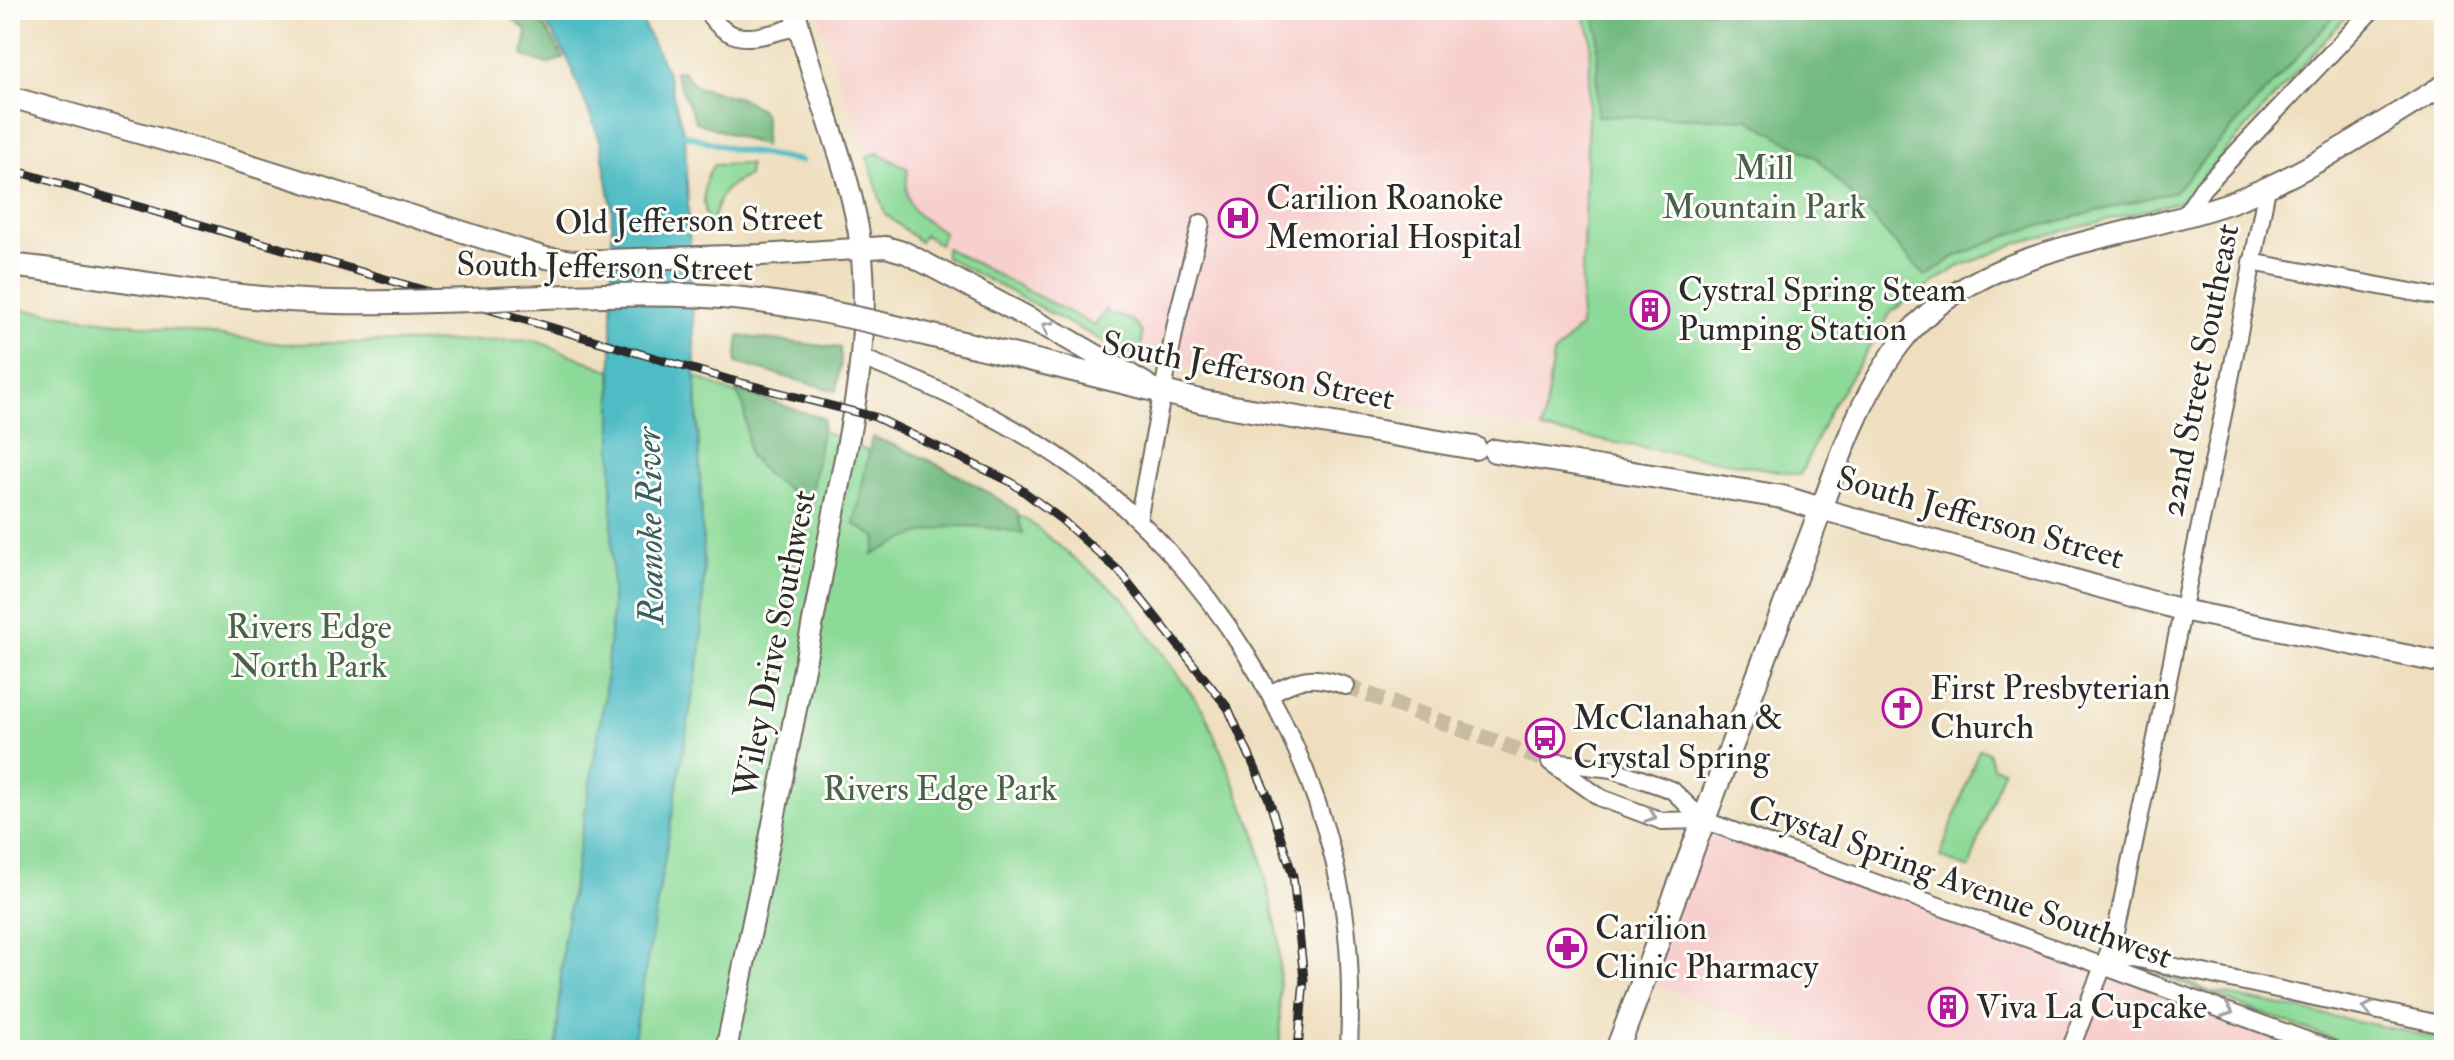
<svg xmlns="http://www.w3.org/2000/svg" width="2454" height="1060" viewBox="0 0 2454 1060" font-family="'IM FELL Double Pica',serif">
	<style>
		.built { fill: #f7d0cd }
		.green { fill: #8dda98; stroke: #5c8262; stroke-width: 2 }
		.forest { fill: #72ba80; stroke: #4e7256; stroke-width: 2 }
		.water { fill: #4ebcc4; stroke: #3c7478; stroke-width: 2 }
		.lines { fill: none; stroke-linecap: round; stroke-linejoin: round }
		.stream { stroke: #4ebcc4; stroke-width: 6 }
		.minor-tunnel { stroke: #c8bba2; stroke-width: 16; stroke-dasharray: 16 8; stroke-linecap: butt }
		.minor-casing { stroke: #706a5f; stroke-width: 20 }
		.tertiary-casing { stroke: #706a5f; stroke-width: 24 }
		.secondary-casing { stroke: #706a5f; stroke-width: 26 }
		.minor { stroke: #fff; stroke-width: 16 }
		.tertiary { stroke: #fff; stroke-width: 20 }
		.secondary { stroke: #fff; stroke-width: 22 }
		.rail-casing { stroke: #2b2b2b; stroke-width: 9 }
		.rail { stroke: #fdfcf7; stroke-width: 6; stroke-dasharray: 18; stroke-linecap: butt }
		.secondary-bridge-casing { stroke: #706a5f; stroke-width: 26; stroke-linecap: butt }
		.secondary-bridge { stroke: #fff; stroke-width: 22 }
		.oneway { stroke: #a0a0a0 }
		.labels { text-anchor: middle; dominant-baseline: central; stroke-width: 6; stroke-linejoin: round; paint-order: stroke }
		.park-label { font-size: 34px; fill: #48604c; stroke: #fdfcf7 }
		.poi-label { font-size: 34px; fill: #2b2b2b; stroke: #fdfcf7; text-anchor: start }
		.street-label { font-size: 34px; fill: #2b2b2b; stroke: #fdfcf7 }
		.water-label { font-size: 36px; font-style: italic; fill: #375e61; stroke: #fdfcf7 }
	</style>
	<rect width="100%" height="100%" fill="#fdfcf7"/>
	<filter id="ink" filterUnits="userSpaceOnUse"><feTurbulence type="fractalNoise" baseFrequency=".0125" numOctaves="2"/><feDisplacementMap in="SourceGraphic" scale="16" xChannelSelector="R" yChannelSelector="G"/><feConvolveMatrix kernelMatrix="1 2 1 2 8 2 1 2 1" color-interpolation-filters="sRGB"/></filter>
	<filter id="wash" filterUnits="userSpaceOnUse"><feTurbulence type="fractalNoise" baseFrequency=".006" numOctaves="4" result="noise"/><feDisplacementMap in="SourceGraphic" scale="32" xChannelSelector="R" yChannelSelector="G"/><feGaussianBlur stdDeviation="1.8" result="paint"/><feColorMatrix in="noise" values="0 0 0 0 0 0 0 0 0 0 0 0 0 0 0 0 0 1.4 0 .05"/><feComposite in="paint" operator="in"/></filter>
	<g filter="url(#wash)">
		<rect width="100%" height="100%" fill="#efdfc0"/>
		<path class="built" d="M 818,10 L 1582,10 L 1591,37 L 1580,327 L 1553,355 L 1542,430 L 1220,373 L 1127,349 L 894,220 L 884,208 L 854,113 L 847,102 L 830,54 Z
			M 1703,820 L 2327,1050 L 1826,1050 L 1643,980 Z"/>
		<path class="green" d="M 1582,10 L 2352,10 L 2181,201 L 2021,242 L 1956,268 L 1892,311 L 1831,408 L 1800,475 L 1542,430 L 1553,355 L 1580,327 L 1591,37 Z
			M 878,153 L 908,169 C 902,207 913,214 944,232 L 939,244 L 924,235 L 920,242 L 885,214 L 867,156 Z
			M 749,164 L 748,176 C 721,187 718,198 712,225 L 708,225 C 703,205 700,181 714,165 Z
			M 946,248 L 1095,326 L 1106,309 L 1108,313 L 1132,320 L 1142,332 L 1141,347 L 1130,353 L 1112,346 L 945,257 Z
			M 10,308 L 283,344 L 534,340 L 611,371 L 613,442 L 612,613 L 604,700 L 563,944 L 556,1050 L 10,1050 Z
			M 696,377 L 1026,519 L 1123,598 L 1205,713 L 1256,835 L 1279,939 L 1280,1050 L 628,1050 L 701,647 L 704,570 Z
			M 1979,749 L 1988,752 L 1993,767 L 2003,770 L 1969,869 L 1940,857 Z
			M 2159,973 L 2212,992 L 2444,1039 L 2444,1050 L 2362,1050 L 2158,975 Z"/>
		<path class="forest" d="M 501,10 L 534,10 L 564,58 L 547,64 L 523,56 L 527,31 Z
			M 1592,10 L 2340,10 L 2175,191 L 2014,233 L 1953,258 L 1926,277 L 1818,159 L 1748,119 L 1597,116 L 1598,32 Z
			M 681,70 L 697,87 L 743,99 L 760,109 L 765,116 L 764,146 L 696,122 L 674,72 Z
			M 739,336 L 840,348 L 841,362 L 836,391 L 736,363 Z
			M 736,390 L 824,419 L 810,500 L 800,497 L 768,476 L 749,456 L 744,407 Z
			M 872,437 C 924,455 972,481 1017,511 L 1023,534 C 963,519 927,525 873,555 L 877,538 L 854,524 Z"/>
		<path class="water" d="M 538,10 L 636,10 L 666,69 L 685,138 L 704,570 L 701,647 L 632,1050 L 556,1050 L 563,944 L 604,700 L 612,613 L 612,208 L 600,140 L 567,57 Z"/>
		<g class="lines">
			<path class="stream" d="M 680,133 L 732,149 L 801,161"/>
		</g>
	</g>
	<g filter="url(#ink)">
		<g class="lines">
			<path class="minor-tunnel" d="M 1346,686 L 1550,762"/>
			<defs>
				<path id="minor" d="M 706,10 C 732,51 759,36 799,26
					M 2185,215 L 2203,188 L 2372,10
					M 2251,262 L 2444,298
					M 862,358 C 936,387 1007,420 1072,466 C 1208,561 1311,731 1341,893 C 1351,945 1351,997 1349,1050
					M 1138,520 L 1177,318 L 1201,223
					M 1270,694 C 1300,677 1313,674 1346,686
					M 1550,762 L 1601,798 L 1662,821 L 1703,820 L 2333,1050
					M 1553,762 L 1612,769 L 1672,790 L 1703,820
					M 2102,967 L 2114,959 L 2134,958 L 2444,1025
					M 2070,1050 L 2115,936 L 2225,405 L 2267,188"/>
				<path id="tertiary" d="M 2444,85 C 2375,126 2308,174 2232,202 C 2124,241 1972,246 1899,345 C 1863,393 1841,453 1821,509 L 2182,610 L 2444,663
					M 10,97 L 228,158 L 546,258 L 574,261 L 761,255 L 886,247 L 906,253 L 1063,336 L 1146,384
					M 726,1050 C 761,885 795,719 826,553 C 845,453 873,351 861,248 C 851,166 813,91 795,10"/>
				<path id="secondary" d="M 967,344 L 1204,402 L 1475,448
					M 1495,451 L 1782,497 L 1821,509 L 1617,1050"/>
			</defs>
			<use href="#minor" class="minor-casing"/>
			<use href="#tertiary" class="tertiary-casing"/>
			<use href="#secondary" class="secondary-casing"/>
			<use href="#minor" class="minor"/>
			<use href="#tertiary" class="tertiary"/>
			<use href="#secondary" class="secondary"/>
			<defs>
				<path id="rail" d="M 10,169 L 730,380 L 875,417 L 1011,482 L 1062,520 L 1119,571 L 1228,708 L 1268,797 L 1293,876 L 1304,979 L 1298,1050"/>
			</defs>
			<use href="#rail" class="rail-casing"/>
			<use href="#rail" class="rail"/>
			<defs>
				<path id="secondary-bridge" d="M 10,265 C 119,277 225,300 335,302 C 458,305 581,290 705,296 C 793,300 881,324 967,344"/>
			</defs>
			<use href="#secondary-bridge" class="secondary-bridge-casing"/>
			<use href="#secondary-bridge" class="secondary-bridge"/>
		</g>
		<defs><path id="oneway-chevron" d="M-2-3.5L2.5 0L-2 3.5" fill="none" stroke-width="1.6" stroke-linecap="round" stroke-linejoin="round" transform="scale(2)"/></defs>
		<g class="oneway">
			<use href="#oneway-chevron" transform="translate(1047 327) rotate(-152)"/>
			<use href="#oneway-chevron" transform="translate(1651 816) rotate(19)"/>
			<use href="#oneway-chevron" transform="translate(2368 1008) rotate(-168)"/>
			<use href="#oneway-chevron" transform="translate(2228 1011) rotate(20)"/>
		</g>
	</g>
	<defs>
		<symbol id="hospital-ring" viewBox="-11 -11 22 22"><circle r="9.5" fill="#fdfcf7" stroke="#b5179e" stroke-width="1.5"/><path d="M-5-5h3v3.5h4V-5h3V5h-3V1.5h-4V5h-3Z" fill="#b5179e"/></symbol>
		<symbol id="building-ring" viewBox="-11 -11 22 22"><circle r="9.5" fill="#fdfcf7" stroke="#b5179e" stroke-width="1.5"/><path d="M-4-6H4V6H1V3H-1V6H-4ZM-2.5-4.3h1.7v1.8h-1.7ZM.8-4.3h1.7v1.8H.8ZM-2.5-1h1.7V.8h-1.7ZM.8-1h1.7V.8H.8Z" fill="#b5179e"/></symbol>
		<symbol id="church-ring" viewBox="-11 -11 22 22"><circle r="9.5" fill="#fdfcf7" stroke="#b5179e" stroke-width="1.5"/><path d="M-1.2-6h2.4v3.5h3.3v2.4h-3.3V6h-2.4V-.1h-3.3v-2.4h3.3Z" fill="#b5179e"/></symbol>
		<symbol id="bus-ring" viewBox="-11 -11 22 22"><circle r="9.5" fill="#fdfcf7" stroke="#b5179e" stroke-width="1.5"/><path d="M-5-6H5V4H4V6H2V4H-2V6H-4V4H-5ZM-3.5-4V0h7V-4ZM-3.5 1.2v1.5H-2V1.2ZM2 1.2v1.5H3.5V1.2Z" fill="#b5179e"/></symbol>
		<symbol id="pharmacy-ring" viewBox="-11 -11 22 22"><circle r="9.5" fill="#fdfcf7" stroke="#b5179e" stroke-width="1.5"/><path d="M-2-6h4v4h4v4h-4v4h-4v-4h-4v-4h4Z" fill="#b5179e"/></symbol>
	</defs>
	<g fill-rule="evenodd">
		<use href="#hospital-ring" x="1216" y="196" width="44" height="44"/>
		<use href="#building-ring" x="1628" y="288" width="44" height="44"/>
		<use href="#church-ring" x="1880" y="686" width="44" height="44"/>
		<use href="#bus-ring" x="1523" y="716" width="44" height="44"/>
		<use href="#pharmacy-ring" x="1545" y="926" width="44" height="44"/>
		<use href="#building-ring" x="1926" y="985" width="44" height="44"/>
	</g>
	<g class="labels">
		<g class="park-label">
			<text x="1764" y="168">Mill<tspan x="1764" dy="39">Mountain Park</tspan></text>
			<text x="309" y="627">Rivers Edge<tspan x="309" dy="39">North Park</tspan></text>
			<text x="940" y="789">Rivers Edge Park</text>
		</g>
		<g class="poi-label">
			<text x="1266" y="198">Carilion Roanoke<tspan x="1266" dy="39">Memorial Hospital</tspan></text>
			<text x="1678" y="290">Cystral Spring Steam<tspan x="1678" dy="39">Pumping Station</tspan></text>
			<text x="1930" y="688">First Presbyterian<tspan x="1930" dy="39">Church</tspan></text>
			<text x="1573" y="718">McClanahan &amp;<tspan x="1573" dy="39">Crystal Spring</tspan></text>
			<text x="1595" y="928">Carilion<tspan x="1595" dy="39">Clinic Pharmacy</tspan></text>
			<text x="1976" y="1007">Viva La Cupcake</text>
		</g>
		<g class="street-label">
			<text transform="translate(689 221) rotate(-1)">Old Jefferson Street</text>
			<text transform="translate(605 267) rotate(1)">South Jefferson Street</text>
			<text transform="translate(2200 370) rotate(-79)">22nd Street Southeast</text>
			<text transform="translate(1248 371) rotate(11)">South Jefferson Street</text>
			<text transform="translate(1980 518) rotate(16)">South Jefferson Street</text>
			<text transform="translate(775 644) rotate(-79)">Wiley Drive Southwest</text>
			<text transform="translate(1960 882) rotate(20)">Crystal Spring Avenue Southwest</text>
		</g>
		<g class="water-label">
			<text transform="translate(650 526) rotate(-91)">Roanoke River</text>
		</g>
	</g>
	<rect width="2454" height="1060" fill="none" stroke="#fdfcf7" stroke-width="40"/>
</svg>
